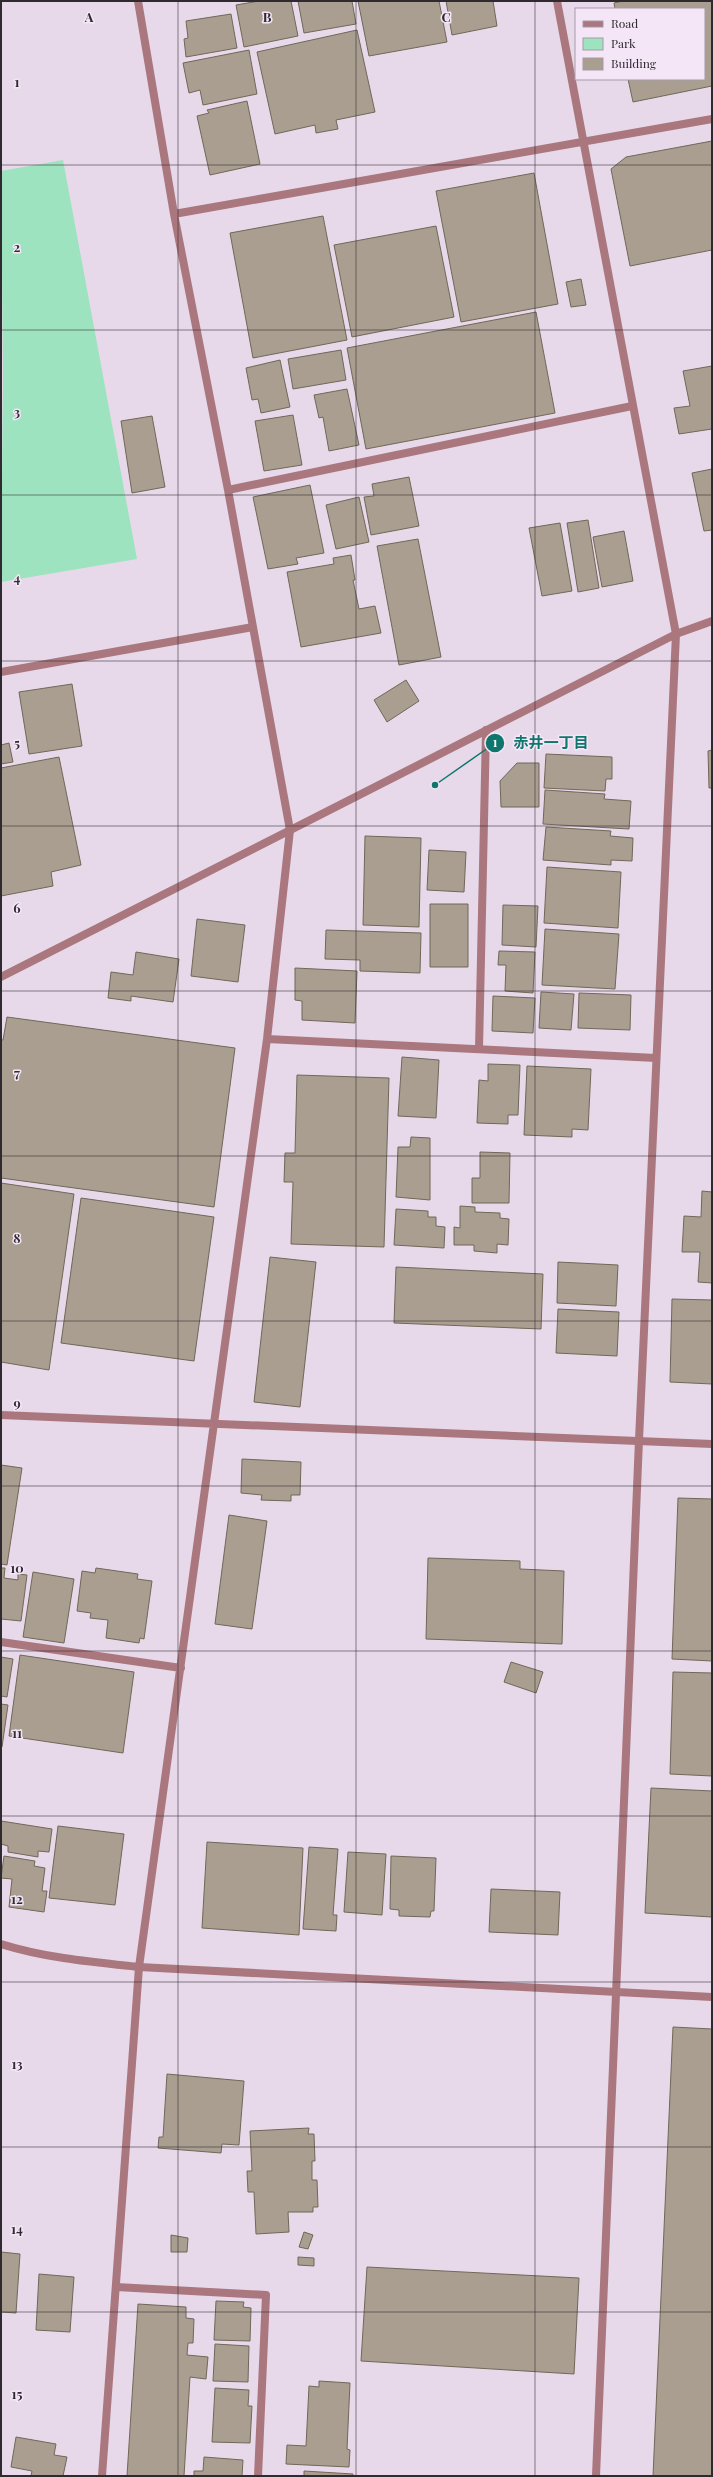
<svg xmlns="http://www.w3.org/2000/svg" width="713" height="2477" viewBox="0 0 713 2477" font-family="'Playfair Display','Noto Sans JP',serif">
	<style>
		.green { fill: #9ee3bf }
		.building { fill: #a99e8f; stroke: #716759 }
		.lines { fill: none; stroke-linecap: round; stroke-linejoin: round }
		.service { stroke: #aa777e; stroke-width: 8 }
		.minor { stroke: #aa777e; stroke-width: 8 }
		.tertiary { stroke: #aa777e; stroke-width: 8 }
		.grid { fill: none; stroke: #2f2a30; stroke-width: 1; stroke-opacity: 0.55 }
		.grid-label { font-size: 13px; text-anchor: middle; font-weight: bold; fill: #2f2a30; stroke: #f4e6f6; stroke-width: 3; stroke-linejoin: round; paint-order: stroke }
		.leader { fill: none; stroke: #0f766e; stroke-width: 1.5 }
		.callout-dot { fill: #0f766e; stroke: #f4e6f6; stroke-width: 1.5 }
		.mark-label { font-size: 12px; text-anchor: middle; font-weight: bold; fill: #fff }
		.callout-label { font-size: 15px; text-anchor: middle; font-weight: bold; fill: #0f766e; stroke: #f4e6f6; stroke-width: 3; stroke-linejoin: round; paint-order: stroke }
	</style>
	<rect width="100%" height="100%" fill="#e7d9e9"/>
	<path class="green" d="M 63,160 L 137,559 L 1,582 L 3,374 L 1,171 Z"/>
	<path class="building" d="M 259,1 L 291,1 L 298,36 L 244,47 L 236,5 Z
		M 298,1 L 352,1 L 356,24 L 304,33 Z
		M 358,1 L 439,1 L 447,42 L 369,56 Z
		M 446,1 L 493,1 L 497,26 L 452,35 Z
		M 623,1 L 712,1 L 712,86 L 633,102 L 628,79 L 704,79 L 704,9 L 615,9 L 614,3 Z
		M 231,14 L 237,48 L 186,57 L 184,39 L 188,38 L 186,21 Z
		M 357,30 L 375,112 L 336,120 L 338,129 L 316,133 L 315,125 L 275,134 L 257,52 Z
		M 249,50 L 257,94 L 203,105 L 200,90 L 189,93 L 183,63 Z
		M 247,101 L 260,164 L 210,175 L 197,116 L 209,113 L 207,110 Z
		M 712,141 L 712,250 L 630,266 L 611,169 L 626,157 Z
		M 534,173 L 558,304 L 461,322 L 436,191 Z
		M 323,216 L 347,340 L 253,358 L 230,233 Z
		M 436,226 L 454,317 L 352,337 L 334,245 Z
		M 581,279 L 586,305 L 571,307 L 566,282 Z
		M 536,312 L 555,413 L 366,449 L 347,348 Z
		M 341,350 L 346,380 L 293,389 L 288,359 Z
		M 280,360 L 290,407 L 261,413 L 258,399 L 252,400 L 246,368 Z
		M 712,366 L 712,429 L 679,434 L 674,408 L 690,406 L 683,371 Z
		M 347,389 L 359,445 L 329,451 L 323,417 L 319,418 L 314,395 Z
		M 293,415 L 302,465 L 264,471 L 255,421 Z
		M 152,416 L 165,487 L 132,493 L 121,421 Z
		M 712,469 L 712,530 L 704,531 L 692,473 Z
		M 409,477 L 419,526 L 371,535 L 364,497 L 374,496 L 372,484 Z
		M 310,485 L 324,553 L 296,558 L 298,564 L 268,569 L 253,497 Z
		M 359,497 L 369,542 L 336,549 L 326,505 Z
		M 588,520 L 599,588 L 578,592 L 567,523 Z
		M 560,523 L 572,591 L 542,596 L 529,528 Z
		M 624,531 L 633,581 L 602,587 L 593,537 Z
		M 418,539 L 441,657 L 399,665 L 377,546 Z
		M 351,555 L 355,580 L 353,580 L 359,609 L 375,606 L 381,633 L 301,647 L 287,572 L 334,564 L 333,558 Z
		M 406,680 L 419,701 L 387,722 L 374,700 Z
		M 72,684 L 82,746 L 29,754 L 19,692 Z
		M 9,743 L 13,762 L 1,764 L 1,745 Z
		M 712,750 L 712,788 L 709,788 L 708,751 Z
		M 546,754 L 612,757 L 612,779 L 606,779 L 605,791 L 544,788 Z
		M 59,757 L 81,865 L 51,872 L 53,886 L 1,896 L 1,768 Z
		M 517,763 L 539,763 L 539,807 L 501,807 L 500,781 Z
		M 545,790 L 605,794 L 604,799 L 631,801 L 629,829 L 543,824 Z
		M 546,827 L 611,831 L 610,836 L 633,838 L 632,861 L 611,860 L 611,865 L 543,860 Z
		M 365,836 L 421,838 L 419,927 L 363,925 Z
		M 429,850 L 466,852 L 464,892 L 427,890 Z
		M 547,867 L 621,872 L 618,928 L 544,923 Z
		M 430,904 L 468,904 L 468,967 L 430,967 Z
		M 503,905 L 538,906 L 536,947 L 502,945 Z
		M 197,919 L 245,925 L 238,982 L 191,976 Z
		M 545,929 L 619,934 L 615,989 L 542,985 Z
		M 326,930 L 421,933 L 420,973 L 360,971 L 360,960 L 325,959 Z
		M 499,951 L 535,952 L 533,993 L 505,991 L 506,965 L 498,965 Z
		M 136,952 L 179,959 L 173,1002 L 131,996 L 131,1001 L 108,998 L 111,972 L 133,975 Z
		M 295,968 L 357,971 L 355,1023 L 302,1020 L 302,1001 L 295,1000 Z
		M 541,992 L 574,994 L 571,1030 L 539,1028 Z
		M 579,993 L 631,995 L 630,1030 L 578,1028 Z
		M 493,996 L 535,998 L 533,1033 L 492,1031 Z
		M 7,1017 L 235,1048 L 214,1207 L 1,1178 L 1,1040 L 3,1040 Z
		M 402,1057 L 439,1060 L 436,1118 L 398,1116 Z
		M 488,1064 L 520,1065 L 518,1115 L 508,1115 L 508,1124 L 477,1123 L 479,1080 L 488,1081 Z
		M 527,1066 L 591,1069 L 588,1130 L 572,1129 L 572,1137 L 524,1135 Z
		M 297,1075 L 389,1078 L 384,1247 L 291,1244 L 293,1182 L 284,1182 L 285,1153 L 295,1153 Z
		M 411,1137 L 430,1138 L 430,1200 L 396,1197 L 398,1147 L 410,1147 Z
		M 480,1152 L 510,1153 L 509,1203 L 472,1203 L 472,1178 L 480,1178 Z
		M 1,1183 L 74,1194 L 49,1370 L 1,1362 Z
		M 702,1191 L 712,1192 L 712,1283 L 698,1282 L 700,1252 L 682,1252 L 684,1216 L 701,1217 Z
		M 81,1198 L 214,1217 L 194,1361 L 61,1343 Z
		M 460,1206 L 475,1207 L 475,1212 L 500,1213 L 500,1218 L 509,1219 L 508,1245 L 497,1244 L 497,1253 L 474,1251 L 474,1245 L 454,1245 L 454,1227 L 460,1228 Z
		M 396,1209 L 428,1211 L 428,1217 L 436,1217 L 436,1226 L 445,1227 L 444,1248 L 394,1245 Z
		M 270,1257 L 316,1262 L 300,1407 L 254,1402 Z
		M 558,1262 L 618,1265 L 616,1306 L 557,1303 Z
		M 396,1267 L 543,1274 L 541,1329 L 394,1323 Z
		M 672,1299 L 712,1300 L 712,1384 L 670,1382 Z
		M 558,1309 L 619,1312 L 617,1356 L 556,1353 Z
		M 242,1459 L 301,1462 L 300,1495 L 291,1495 L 291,1501 L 261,1500 L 262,1495 L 241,1493 Z
		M 1,1465 L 22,1468 L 7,1565 L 1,1564 Z
		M 678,1498 L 712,1499 L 712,1661 L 672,1659 Z
		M 229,1515 L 267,1521 L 252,1629 L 215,1624 Z
		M 428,1558 L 520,1561 L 520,1569 L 564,1571 L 562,1644 L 426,1639 Z
		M 1,1568 L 5,1568 L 4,1578 L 18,1580 L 18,1574 L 27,1575 L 21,1621 L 1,1619 Z
		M 96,1568 L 138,1574 L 137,1579 L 152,1581 L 144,1639 L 140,1638 L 139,1643 L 106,1638 L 108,1620 L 90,1618 L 91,1613 L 77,1611 L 82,1571 L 95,1573 Z
		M 33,1572 L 74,1579 L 64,1643 L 23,1637 Z
		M 20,1655 L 134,1672 L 123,1753 L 9,1736 Z
		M 1,1657 L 13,1659 L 7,1697 L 1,1696 Z
		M 511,1662 L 543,1672 L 536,1693 L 504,1682 Z
		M 673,1672 L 712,1673 L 712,1776 L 670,1774 Z
		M 1,1704 L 8,1705 L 2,1747 L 1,1747 Z
		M 651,1788 L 712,1791 L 712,1917 L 645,1913 Z
		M 1,1821 L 52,1829 L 49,1852 L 38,1851 L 38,1857 L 8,1852 L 8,1846 L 1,1844 Z
		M 58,1826 L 124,1834 L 115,1905 L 49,1898 Z
		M 207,1842 L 303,1848 L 299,1935 L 202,1928 Z
		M 309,1847 L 338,1849 L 333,1915 L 337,1915 L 336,1931 L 303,1929 Z
		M 348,1852 L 386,1854 L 382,1915 L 344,1912 Z
		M 4,1856 L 35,1861 L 34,1866 L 45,1868 L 42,1891 L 47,1891 L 44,1912 L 9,1907 L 12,1879 L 1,1878 Z
		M 391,1856 L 436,1858 L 434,1911 L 431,1911 L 430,1917 L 399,1916 L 399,1910 L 390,1909 Z
		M 491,1889 L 560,1892 L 558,1935 L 489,1932 Z
		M 673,2027 L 712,2029 L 712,2476 L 653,2476 Z
		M 167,2074 L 244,2081 L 239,2145 L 222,2144 L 221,2153 L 158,2148 L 159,2137 L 163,2137 Z
		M 309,2128 L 308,2134 L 314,2134 L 315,2161 L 312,2161 L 312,2180 L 317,2180 L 318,2207 L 313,2207 L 313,2212 L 288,2212 L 289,2232 L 256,2234 L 254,2192 L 248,2192 L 247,2171 L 252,2171 L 250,2131 Z
		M 304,2232 L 313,2235 L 308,2249 L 299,2247 Z
		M 171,2235 L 188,2238 L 187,2252 L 171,2252 Z
		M 1,2252 L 20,2254 L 16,2313 L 1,2312 Z
		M 298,2257 L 314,2258 L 314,2266 L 298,2265 Z
		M 367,2267 L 579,2278 L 574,2374 L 361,2361 Z
		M 39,2274 L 74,2277 L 70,2332 L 36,2330 Z
		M 216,2301 L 244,2302 L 243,2307 L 251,2308 L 250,2341 L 214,2340 Z
		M 138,2304 L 186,2307 L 186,2318 L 194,2319 L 193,2343 L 188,2343 L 187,2355 L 208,2357 L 206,2379 L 190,2377 L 184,2476 L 127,2476 Z
		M 215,2344 L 249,2346 L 248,2382 L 213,2381 Z
		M 319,2381 L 350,2383 L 347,2449 L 350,2450 L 349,2467 L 286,2464 L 287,2445 L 306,2446 L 309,2386 L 319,2387 Z
		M 215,2388 L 249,2390 L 248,2406 L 252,2406 L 250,2443 L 212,2442 Z
		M 16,2437 L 56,2444 L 54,2455 L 67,2457 L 63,2476 L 31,2476 L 32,2471 L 11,2467 Z
		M 204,2457 L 243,2460 L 242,2476 L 194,2476 L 194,2471 L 203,2471 Z
		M 304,2471 L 353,2474 L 353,2476 L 304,2476 Z"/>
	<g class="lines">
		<path class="service" d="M 116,2287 L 266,2295 L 258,2476"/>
		<path class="minor" d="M 557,1 L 676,634
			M 174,214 L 712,119
			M 228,490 L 632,406
			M 1,672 L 253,627
			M 267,1039 L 656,1058
			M 479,1049 L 486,730
			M 1,1415 L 712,1444
			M 1,1642 L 181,1668
			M 102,2476 L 139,1967 L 267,1039 L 290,830 L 228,490 L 174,214 L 138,1"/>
		<path class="tertiary" d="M 1,977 L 676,634 L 712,621
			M 1,1944 C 46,1958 92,1962 139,1967 L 712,1997
			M 596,2476 L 639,1440 L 676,634"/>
	</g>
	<path class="grid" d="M 178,1 L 178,2476M 356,1 L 356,2476M 535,1 L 535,2476M 1,165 L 712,165M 1,330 L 712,330M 1,495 L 712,495M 1,661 L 712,661M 1,826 L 712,826M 1,991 L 712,991M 1,1156 L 712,1156M 1,1321 L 712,1321M 1,1486 L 712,1486M 1,1651 L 712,1651M 1,1816 L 712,1816M 1,1982 L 712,1982M 1,2147 L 712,2147M 1,2312 L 712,2312"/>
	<g class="grid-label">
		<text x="89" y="22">A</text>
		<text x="267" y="22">B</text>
		<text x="446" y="22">C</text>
		<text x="17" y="87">1</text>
		<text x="17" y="252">2</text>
		<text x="17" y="417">3</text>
		<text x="17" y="583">4</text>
		<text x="17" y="748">5</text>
		<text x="17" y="913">6</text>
		<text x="17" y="1078">7</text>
		<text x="17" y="1243">8</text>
		<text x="17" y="1408">9</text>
		<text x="17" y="1573">10</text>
		<text x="17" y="1738">11</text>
		<text x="17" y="1904">12</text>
		<text x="17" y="2069">13</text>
		<text x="17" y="2234">14</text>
		<text x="17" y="2399">15</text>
	</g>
	<path class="leader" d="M435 785L495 743"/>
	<g class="callout-dot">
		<circle cx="435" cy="785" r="4"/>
		<circle cx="495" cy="743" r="10"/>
	</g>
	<g class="mark-label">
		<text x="495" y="747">1</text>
	</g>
	<g class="callout-label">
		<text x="551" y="748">赤井一丁目</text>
	</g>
	<rect width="713" height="2477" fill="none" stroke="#2f2a30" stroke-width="4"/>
	<rect x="575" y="8" width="130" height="72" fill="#f4e6f6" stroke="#a59ba7"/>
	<rect x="583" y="21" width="20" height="6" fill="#aa777e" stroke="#a59ba7"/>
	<text x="611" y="28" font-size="12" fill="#2f2a30">Road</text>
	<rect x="583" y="38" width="20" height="12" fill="#9ee3bf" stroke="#a59ba7"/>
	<text x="611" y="48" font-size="12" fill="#2f2a30">Park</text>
	<rect x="583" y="58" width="20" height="12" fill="#a99e8f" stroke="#a59ba7"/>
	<text x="611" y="68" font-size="12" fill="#2f2a30">Building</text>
</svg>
